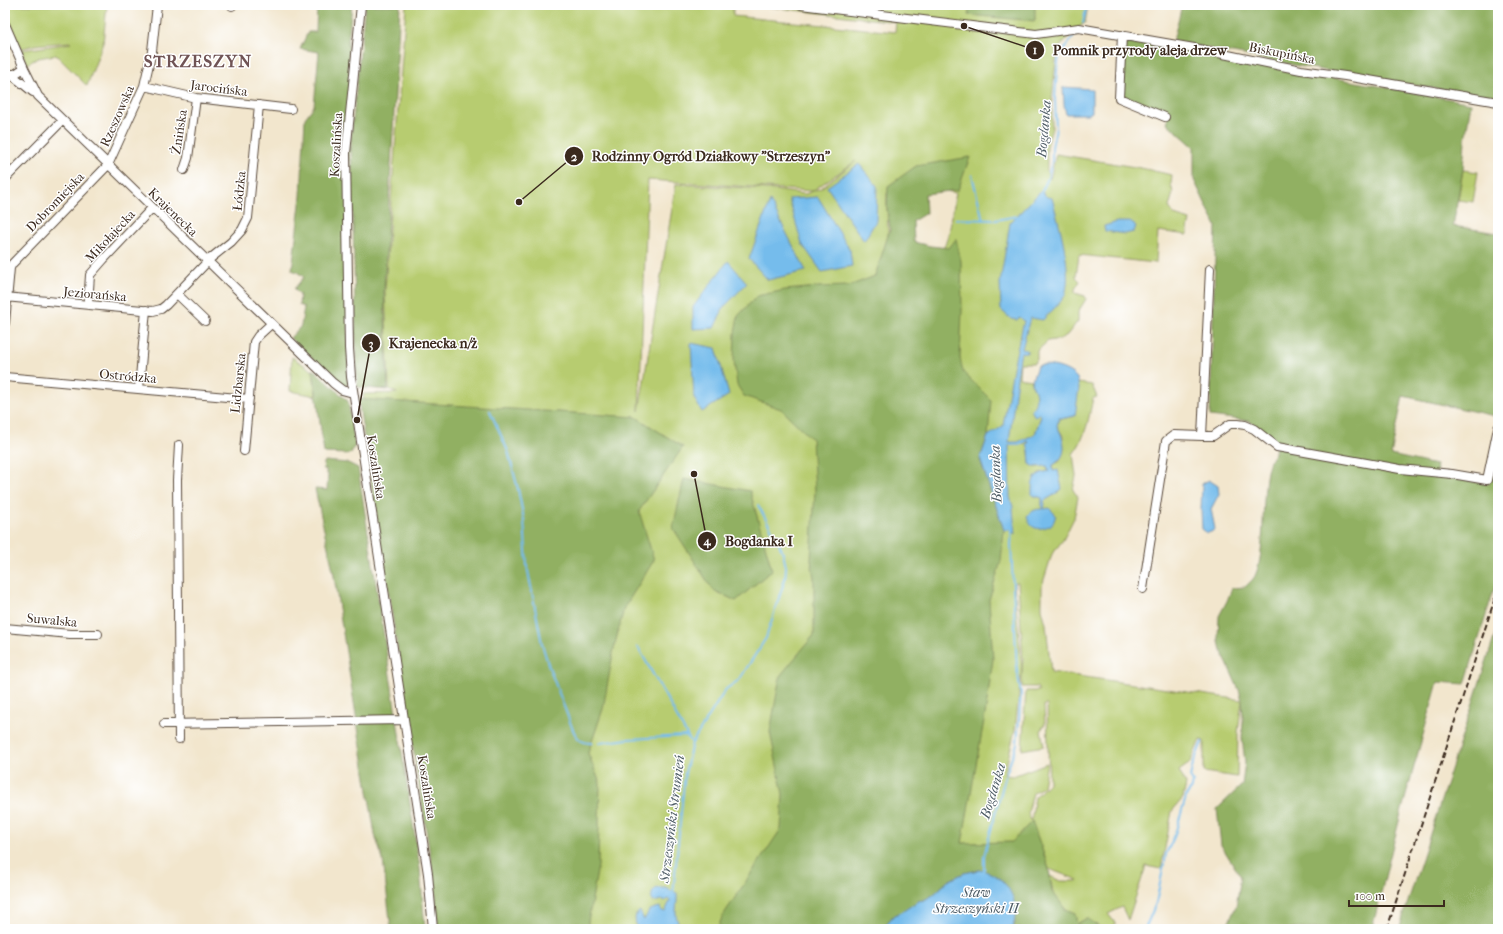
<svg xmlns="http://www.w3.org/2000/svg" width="1503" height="934" viewBox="0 0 1503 934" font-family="'IM FELL French Canon',serif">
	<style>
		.green { fill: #b7cc70; stroke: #797b47; fill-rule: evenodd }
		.forest { fill: #91b062; stroke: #666d40 }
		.water { fill: #74bcec; stroke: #587385 }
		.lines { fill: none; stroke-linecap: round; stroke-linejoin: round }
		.stream { stroke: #74bcec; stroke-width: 2 }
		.minor-casing { stroke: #564638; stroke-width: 10 }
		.minor { stroke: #fff; stroke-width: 8 }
		.rail { stroke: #3b2a1e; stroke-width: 2; stroke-dasharray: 6 3; stroke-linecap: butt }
		.labels { text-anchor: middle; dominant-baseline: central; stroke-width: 3; stroke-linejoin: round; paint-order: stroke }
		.street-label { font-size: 13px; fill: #3b2a1e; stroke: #fff }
		.water-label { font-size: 14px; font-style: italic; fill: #4f5d66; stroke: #fff }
		.district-label { font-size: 17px; font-weight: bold; letter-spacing: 1px; fill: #705455; stroke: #fff }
		.leader { fill: none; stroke: #3b2a1e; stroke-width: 1.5 }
		.callout-dot { fill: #3b2a1e; stroke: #fff; stroke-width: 1.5 }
		.mark-label { font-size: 12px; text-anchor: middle; font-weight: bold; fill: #fff }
		.callout-label { font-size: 14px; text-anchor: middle; font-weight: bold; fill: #3b2a1e; stroke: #fff; stroke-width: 3; stroke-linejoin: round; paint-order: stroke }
	</style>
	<rect width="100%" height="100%" fill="#fff"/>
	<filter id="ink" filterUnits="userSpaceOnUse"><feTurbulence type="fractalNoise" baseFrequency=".025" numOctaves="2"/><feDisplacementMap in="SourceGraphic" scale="8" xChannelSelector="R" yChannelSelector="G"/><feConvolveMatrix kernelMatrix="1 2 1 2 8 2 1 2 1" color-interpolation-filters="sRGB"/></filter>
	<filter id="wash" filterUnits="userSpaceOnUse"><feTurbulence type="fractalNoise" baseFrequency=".012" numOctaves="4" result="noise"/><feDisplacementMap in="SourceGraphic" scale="16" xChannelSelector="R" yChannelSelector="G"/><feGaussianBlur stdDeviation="0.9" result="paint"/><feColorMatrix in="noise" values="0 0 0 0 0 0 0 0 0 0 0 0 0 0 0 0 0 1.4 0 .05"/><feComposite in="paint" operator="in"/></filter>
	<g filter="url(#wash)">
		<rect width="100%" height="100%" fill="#f2e6cd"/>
		<path class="green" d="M 5,5 L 107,5 L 103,43 L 87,86 L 56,55 L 38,58 L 27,64 L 21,51 L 23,50 L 71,43 L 69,42 L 35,45 L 20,49 L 5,13 Z
			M 406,5 L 707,5 L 733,7 L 733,16 L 895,32 L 896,22 L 753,5 L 1088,5 L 1085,23 L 1073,31 L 1062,44 L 1057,52 L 1052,99 L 1052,128 L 1047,147 L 1047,171 L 1050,179 L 1056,154 L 1141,168 L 1172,175 L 1171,184 L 1173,193 L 1169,207 L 1174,215 L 1190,220 L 1187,235 L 1158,231 L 1156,263 L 1079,255 L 1076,277 L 1080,281 L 1075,289 L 1075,293 L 1085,296 L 1086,299 L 1078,312 L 1078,321 L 1067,335 L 1060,339 L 1048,341 L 1037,351 L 1037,360 L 1034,363 L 1020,363 L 1019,378 L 1032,380 L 1031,383 L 1036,393 L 1035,417 L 1039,413 L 1041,416 L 1035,434 L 1013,445 L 1020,445 L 1027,440 L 1029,441 L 1027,445 L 1029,450 L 1030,464 L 1035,467 L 1047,466 L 1049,471 L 1039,473 L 1032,495 L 1042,498 L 1042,509 L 1031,512 L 1044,509 L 1044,501 L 1054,495 L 1053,465 L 1060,461 L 1063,436 L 1057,426 L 1059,418 L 1066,418 L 1075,416 L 1078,383 L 1092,385 L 1097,397 L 1093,398 C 1089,417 1086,438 1073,454 L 1076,476 L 1073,490 L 1078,497 L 1074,518 L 1063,540 L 1052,554 L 1042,586 L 1042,609 L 1046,624 L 1051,672 L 1242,700 L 1238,733 L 1237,777 L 1204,772 L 1204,741 L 1200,740 L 1190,763 L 1179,771 L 1186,784 L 1183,798 L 1172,811 L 1161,869 L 1146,866 L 1128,920 L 1122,907 L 1108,914 L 1116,924 C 1102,933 1100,927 1087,918 L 1077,924 L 1074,913 C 1057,906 1052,893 1050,876 L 1060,881 L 1077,881 L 1078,880 L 1049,869 L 1035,831 L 1040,929 L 441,929 L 438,887 L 363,394 L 397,393 L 389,389 L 385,291 L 390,213 ZM 856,161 L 821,188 L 805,194 L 766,189 L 676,184 L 639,411 L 648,180 L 812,191 ZM 920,186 L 956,193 L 949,233 L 945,245 L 934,261 L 888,244 C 889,227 886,210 887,193 ZM 1018,582 L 1023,660 L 1022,668 L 1014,585 L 1014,583 ZM 1022,668 L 1022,687 L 1037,687 L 1039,691 L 1026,691 L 1022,750 L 1044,746 L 1041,730 L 1045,724 L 1044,705 L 1047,705 L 1049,783 L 1035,797 L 1031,821 L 1028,813 L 1033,793 L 1043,787 L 1047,763 L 1013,776 L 1004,775 L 1015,730 Z
			M 1463,170 L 1478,172 L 1473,202 L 1458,200 Z
			M 292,357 L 313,371 L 316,396 L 290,391 Z"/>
		<path class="forest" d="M 317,5 L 352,5 L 348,42 L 350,71 L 348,382 L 346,386 L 343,387 L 290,338 L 301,326 L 304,307 L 299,305 L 300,295 L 294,289 L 304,277 L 297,272 L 292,270 L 301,196 L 305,118 L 314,106 L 319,52 L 300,49 L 308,32 L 316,32 Z
			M 365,5 L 400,5 L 384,291 L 388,390 L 357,387 L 351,138 Z
			M 971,5 L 1035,5 L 1035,21 L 968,15 Z
			M 1182,5 L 1498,5 L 1498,99 L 1299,66 L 1173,41 Z
			M 1127,40 L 1471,103 L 1465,140 L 1463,169 L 1453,226 L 1498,233 L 1498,404 L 1495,416 L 1403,396 L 1391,455 L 1436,465 L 1438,476 L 1489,484 L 1498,444 L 1498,576 L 1465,684 L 1438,682 L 1401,813 L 1372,929 L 1226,929 L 1236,906 L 1241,877 L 1221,845 L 1217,809 L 1242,785 L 1245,762 L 1242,738 L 1243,719 L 1242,700 L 1239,690 L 1221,650 L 1218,637 L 1219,616 L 1227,601 L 1232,588 L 1245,587 C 1248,584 1253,580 1255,576 C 1269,547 1257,471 1275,453 L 1276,443 L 1249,421 L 1210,416 L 1216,226 L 1194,180 L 1194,147 L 1167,123 L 1168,120 L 1166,112 L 1161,113 L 1122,97 L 1124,44 Z
			M 970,157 L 958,190 L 925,194 L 926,213 L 913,221 L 914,242 L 930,246 L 949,248 L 956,239 L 961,261 L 962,310 L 960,358 L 963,372 L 991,400 L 988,436 L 980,459 L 1004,530 L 1001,561 L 989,600 L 993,659 L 985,715 L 962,843 L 1012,842 L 1032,821 L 1049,869 L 1052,891 L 1065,909 L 1075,913 L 1077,924 L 1087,918 L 1102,929 L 1013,929 L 1015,922 L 979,870 L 964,873 L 948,881 L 933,895 L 924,900 L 918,901 L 903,912 L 894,915 L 882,929 L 718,929 L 722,917 L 781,829 L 783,794 L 770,732 L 780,676 L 814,635 L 814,578 L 811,560 L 815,491 L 812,439 L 781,409 L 744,396 L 737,385 L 734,361 L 735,333 L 738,316 L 757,296 L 785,290 L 818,287 L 849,286 L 875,276 L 890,229 L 887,208 L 888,186 L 916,166 Z
			M 313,369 L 348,401 L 355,445 L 351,453 L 348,454 L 324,453 Z
			M 358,399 L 636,417 L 683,447 L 639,511 L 654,560 L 624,608 L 614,648 L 603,709 L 588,753 L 600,783 L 598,866 L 588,922 L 589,929 L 438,929 L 435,886 Z
			M 325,461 L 348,463 L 358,468 L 420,869 L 425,929 L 391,929 L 383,860 L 375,835 L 333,570 L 315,489 L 327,490 L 328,474 L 326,473 L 326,469 L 323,469 L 324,463 Z
			M 684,479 L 750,491 L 772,570 L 736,601 L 713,590 L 673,528 Z
			M 1498,626 L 1498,929 L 1399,929 L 1401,923 Z"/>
		<path class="water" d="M 1063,87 L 1092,89 L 1092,112 L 1089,114 L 1066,114 L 1064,105 Z
			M 859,164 L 877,186 L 876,221 L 864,241 L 827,187 Z
			M 1041,191 L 1047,197 L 1052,198 C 1059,224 1073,270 1065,295 C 1062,302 1048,314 1043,320 L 1031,318 L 1029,322 L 1022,349 L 1027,350 L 1027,353 L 1021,352 L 1019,363 L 1009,442 L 1018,442 L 1035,434 L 1041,416 L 1039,413 L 1035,417 L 1031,410 C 1039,401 1036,392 1031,383 L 1037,366 C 1048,363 1069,368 1077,378 L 1079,388 L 1075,416 L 1066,418 L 1059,418 L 1057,426 C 1065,440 1069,456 1053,465 L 1053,471 L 1058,470 L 1062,489 L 1054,495 L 1044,501 L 1045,504 L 1044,509 L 1049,508 L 1056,515 L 1054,521 L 1051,525 C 1039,531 1030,530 1027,516 C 1032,511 1035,509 1042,509 L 1042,498 L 1032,495 C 1032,480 1033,474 1049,471 L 1047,466 L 1035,467 L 1030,464 L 1029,450 L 1027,445 L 1029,441 L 1020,445 L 1009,445 L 1010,497 L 1013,507 L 1015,534 L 1010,530 L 1004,530 L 980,459 L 988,436 L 1003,426 L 1014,363 L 1024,321 L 1020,317 L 1017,320 L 1011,319 L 1001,310 L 1000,283 L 1010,223 Z
			M 818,197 L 850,250 L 852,266 L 822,272 L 802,244 L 789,199 Z
			M 770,201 L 806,271 L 768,280 L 749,259 Z
			M 1117,222 L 1130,222 L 1136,226 L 1134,232 L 1125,234 L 1105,231 L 1104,226 Z
			M 728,261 L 747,283 L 724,307 L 714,328 L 693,329 L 693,307 Z
			M 691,343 L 716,348 L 729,395 L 702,412 L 694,398 Z
			M 1209,480 L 1218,486 L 1219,494 L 1211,509 L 1215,529 L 1211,532 L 1207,533 L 1202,529 L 1201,510 L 1202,484 Z
			M 979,870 C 998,872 1013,888 1015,907 C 1016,915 1014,922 1013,929 L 882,929 L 894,915 L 902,912 L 918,901 L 924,900 L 933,895 L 948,881 L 964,873 Z
			M 657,888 L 666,888 L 677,894 C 678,905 673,914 679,924 L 684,925 L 684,929 L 637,929 C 636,922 632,916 640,911 L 644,920 C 650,910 647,910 660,907 L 661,910 L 665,912 L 670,901 L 669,899 L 664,901 L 661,900 L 654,902 L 652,901 C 651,895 652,891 657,888 Z"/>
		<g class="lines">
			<path class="stream" d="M 1083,23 L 1087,5
				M 972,175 L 983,220
				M 1041,193 L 1048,178 L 1052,161 L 1052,147 L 1056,128 L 1055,98 L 1057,71 L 1059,56 L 1078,31
				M 956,219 L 996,220 L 1017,216
				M 490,411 L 508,451 L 518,489 L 524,520 L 527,566 L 542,644 L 549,667 L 573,730 C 578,740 582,743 592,743
				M 638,647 L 688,737
				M 599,743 L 628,739 L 685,736 L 688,737 L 692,743
				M 1165,861 L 1166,854 L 1174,837 L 1187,794 L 1192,788 L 1193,782 L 1190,777 L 1193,764 L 1202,742
				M 984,872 L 984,856 L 1006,774 L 1017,744 L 1021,693 L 1017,671 L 1011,545 L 1012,529
				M 673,894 L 685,773 L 692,743 L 726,689 L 739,680 L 766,638 L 785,579 L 786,567 L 783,553 L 777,539 L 758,505
				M 1145,929 L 1156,903 L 1164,864"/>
		</g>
	</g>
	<g filter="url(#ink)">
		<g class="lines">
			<defs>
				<path id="minor" d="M 361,5 L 346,153 L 349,348 L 351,377 L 428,874 L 433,929
					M 801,5 L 1036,34 L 1079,28 L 1194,48 L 1301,70 L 1345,76 L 1498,102
					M 232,6 L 232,5
					M 5,24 L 24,68 L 38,96 L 333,383 L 342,390 L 353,393
					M 1122,35 L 1119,98 L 1165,117
					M 5,74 L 15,74 L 24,68
					M 12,75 L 33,92
					M 144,86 L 196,98 L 291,109
					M 184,170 L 188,158 L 196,98
					M 5,179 L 62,121
					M 1210,269 L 1202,436 L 1213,436 L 1230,424 L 1238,424 L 1245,425 L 1254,429 L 1277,447 L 1400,469 L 1452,474 L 1487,480 L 1498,428
					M 177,294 L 205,321
					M 5,297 L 153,311 L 161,309 L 166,305 L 211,258 L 231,242 L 242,230 L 248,218 L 259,105
					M 88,305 L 90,275 L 104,259 L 152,208
					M 5,323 L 10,268 L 12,264 L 108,165 L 144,86 L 152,51 L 157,5
					M 5,377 L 249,399
					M 139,389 L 146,310
					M 179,445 L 177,480 L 179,739
					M 244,451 L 254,342 L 258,336 L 271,324
					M 1143,589 L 1166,441 L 1174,435 L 1202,436
					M 5,628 L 70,634 L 98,634
					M 164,724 L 404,720"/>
			</defs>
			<use href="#minor" class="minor-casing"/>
			<use href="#minor" class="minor"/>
			<path class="rail" d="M 1387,929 L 1498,589"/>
		</g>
	</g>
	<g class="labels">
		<g class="street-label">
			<text transform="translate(1282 53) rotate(11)">Biskupińska</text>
			<text transform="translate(219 88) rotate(7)">Jarocińska</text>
			<text transform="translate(117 116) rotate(-66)">Rzeszowska</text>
			<text transform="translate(179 132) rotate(-81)">Żnińska</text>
			<text transform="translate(336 145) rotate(-87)">Koszalińska</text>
			<text transform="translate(239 191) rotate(-84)">Łódzka</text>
			<text transform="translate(55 202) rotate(-46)">Dobromiejska</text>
			<text transform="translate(173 212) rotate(44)">Krajenecka</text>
			<text transform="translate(110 236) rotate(-47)">Mikołajecka</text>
			<text transform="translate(95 294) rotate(5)">Jeziorańska</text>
			<text transform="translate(128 376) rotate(5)">Ostródzka</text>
			<text transform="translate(238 383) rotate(-84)">Lidzbarska</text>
			<text transform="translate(376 467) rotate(81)">Koszalińska</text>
			<text transform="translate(52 620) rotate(5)">Suwalska</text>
			<text transform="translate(427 787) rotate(81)">Koszalińska</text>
		</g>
		<g class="water-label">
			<text transform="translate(1044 129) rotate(-85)">Bogdanka</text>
			<text transform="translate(996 474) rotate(-92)">Bogdanka</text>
			<text transform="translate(993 791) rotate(-73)">Bogdanka</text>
			<text transform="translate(672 819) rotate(-83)">Strzeszyński Strumień</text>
			<text x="976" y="892">Staw<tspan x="976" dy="16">Strzeszyński II</tspan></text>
		</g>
		<g class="district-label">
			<text x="198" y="61">STRZESZYN</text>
		</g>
	</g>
	<path class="leader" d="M964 26L1035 50M519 202L574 156M357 420L371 343M694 474L707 541"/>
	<g class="callout-dot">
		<circle cx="964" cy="26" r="4"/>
		<circle cx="519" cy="202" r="4"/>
		<circle cx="357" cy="420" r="4"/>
		<circle cx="694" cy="474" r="4"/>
		<circle cx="1035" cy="50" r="10"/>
		<circle cx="574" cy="156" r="10"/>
		<circle cx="371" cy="343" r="10"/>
		<circle cx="707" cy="541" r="10"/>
	</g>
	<g class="mark-label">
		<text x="1035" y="54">1</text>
		<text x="574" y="161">2</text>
		<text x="371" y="348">3</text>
		<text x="707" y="545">4</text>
	</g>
	<g class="callout-label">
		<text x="1140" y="55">Pomnik przyrody aleja drzew</text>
		<text x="711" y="161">Rodzinny Ogród Działkowy "Strzeszyn"</text>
		<text x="433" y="348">Krajenecka n/ż</text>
		<text x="759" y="546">Bogdanka I</text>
	</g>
	<rect width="1503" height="934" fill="none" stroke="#fff" stroke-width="20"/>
	<path d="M1349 900v6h95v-6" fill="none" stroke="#3b2a1e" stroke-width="2"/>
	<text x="1355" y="900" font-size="12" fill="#3b2a1e" stroke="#ffffff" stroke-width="3" paint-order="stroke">100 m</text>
</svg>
